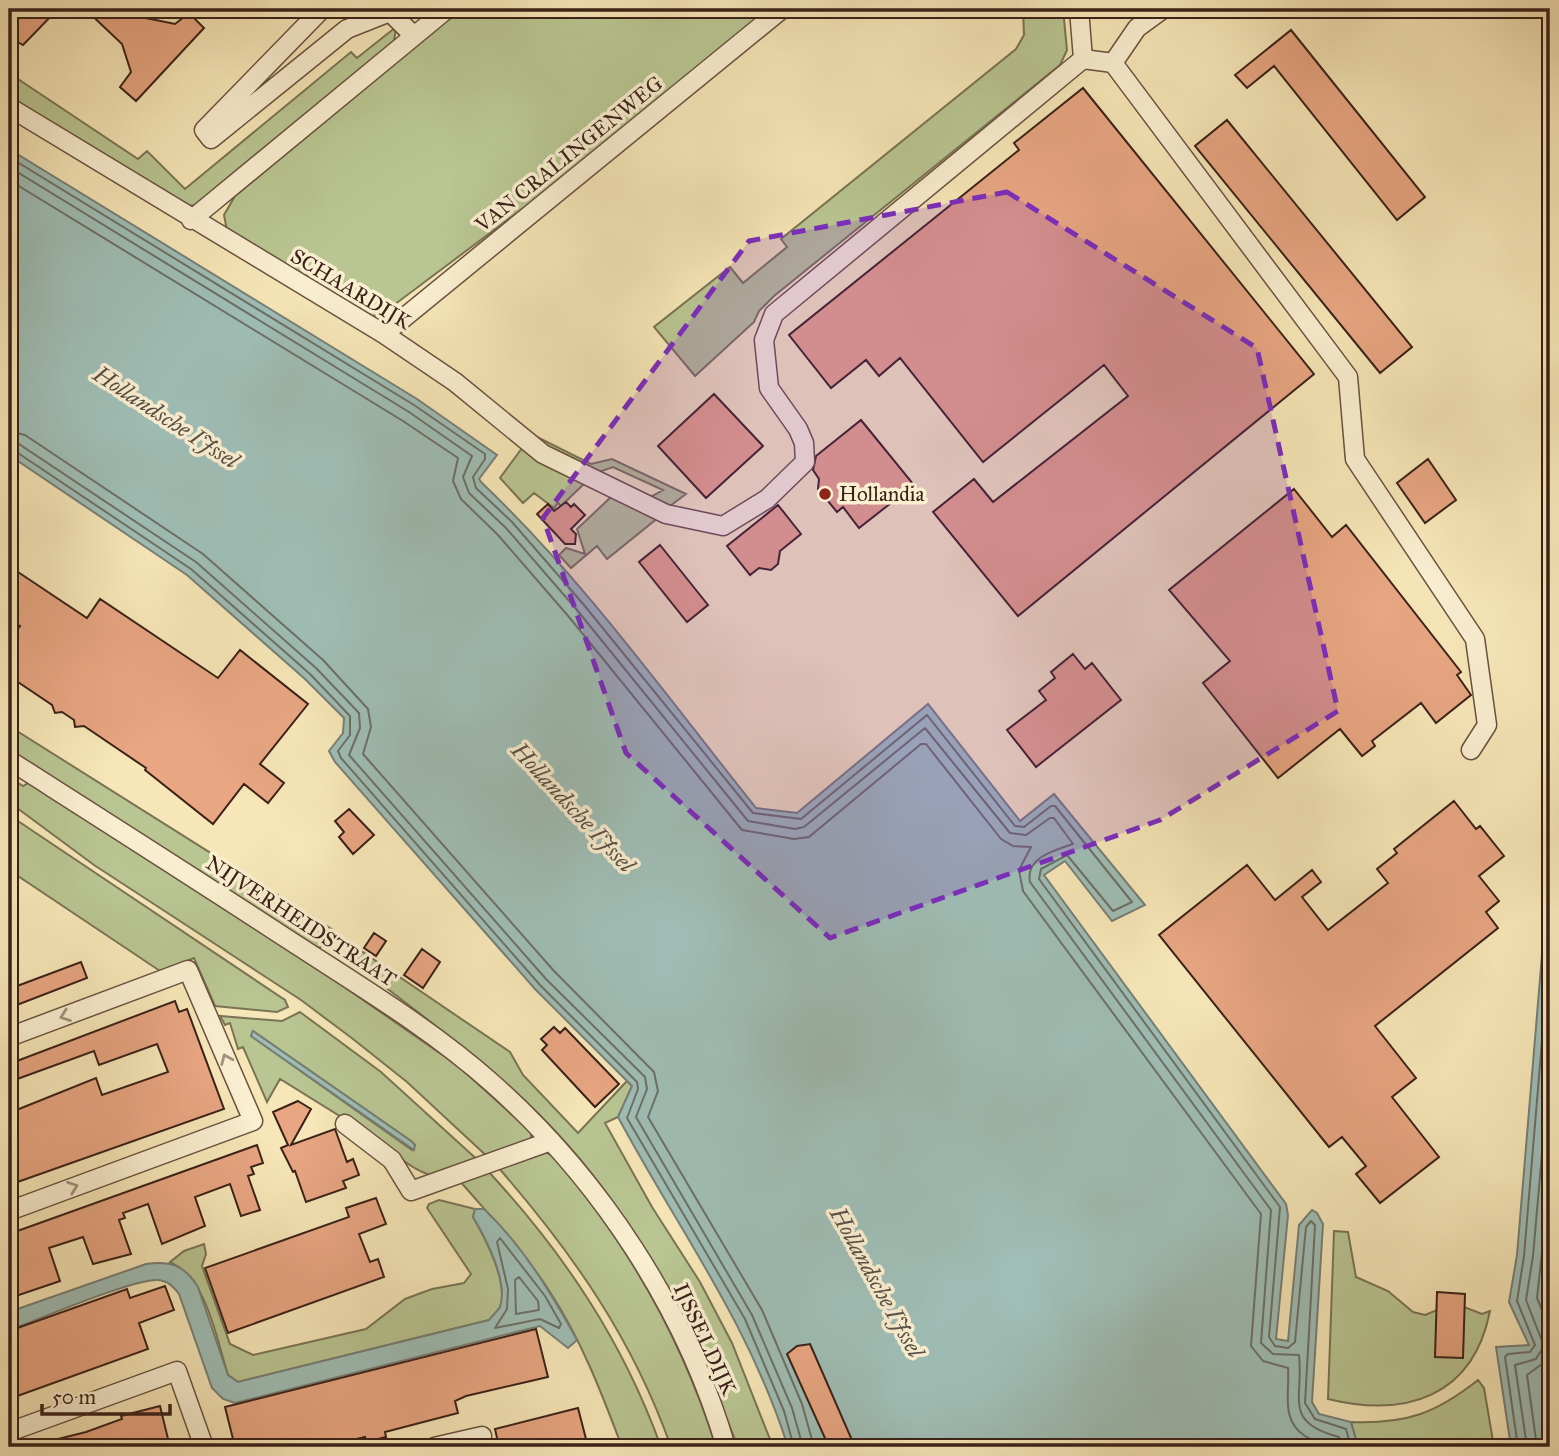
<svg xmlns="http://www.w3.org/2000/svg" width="1559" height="1456" viewBox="0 0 1559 1456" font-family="'IM FELL Great Primer',serif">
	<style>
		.green { fill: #b9c692; stroke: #7a7455; stroke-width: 2; fill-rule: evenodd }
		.water { fill: #9fbeb6; stroke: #777f77; stroke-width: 2 }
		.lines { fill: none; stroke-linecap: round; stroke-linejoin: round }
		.shore { stroke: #6c7067; stroke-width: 2 }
		.building { fill: #e8a682; stroke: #3a2118; stroke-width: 2 }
		.minor-casing { stroke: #695240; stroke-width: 21 }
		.minor { stroke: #faefd1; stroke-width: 18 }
		.oneway { stroke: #a4927e }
		.marked { fill: #7b2cbf; fill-opacity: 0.2; stroke: #7b2cbf; stroke-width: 5; stroke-dasharray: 14 9; stroke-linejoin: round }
		.poi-dot { fill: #8f2418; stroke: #faefd1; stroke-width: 2.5 }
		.labels { text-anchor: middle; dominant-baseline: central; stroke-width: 7; stroke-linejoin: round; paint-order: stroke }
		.street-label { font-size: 21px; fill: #3a2118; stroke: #faefd1 }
		.poi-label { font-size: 21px; fill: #3a2118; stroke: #faefd1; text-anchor: start }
		.water-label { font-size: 23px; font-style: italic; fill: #585047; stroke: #faefd1 }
	</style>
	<rect width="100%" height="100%" fill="#f7e7b8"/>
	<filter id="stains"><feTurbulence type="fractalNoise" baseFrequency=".00286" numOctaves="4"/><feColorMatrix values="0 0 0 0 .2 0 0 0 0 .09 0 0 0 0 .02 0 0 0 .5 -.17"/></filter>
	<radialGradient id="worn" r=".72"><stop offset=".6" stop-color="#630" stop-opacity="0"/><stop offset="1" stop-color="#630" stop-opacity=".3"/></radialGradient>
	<path class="green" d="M 458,9 L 768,9 L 526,206 L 386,311 L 370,318 L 227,231 L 224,215 L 235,196 Z
		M 1023,9 L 1063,9 L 1067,50 L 1060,65 L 774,296 L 759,311 L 754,322 L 695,376 L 654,327 L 730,267 L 743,283 L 787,247 L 781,239 L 1016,49 L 1024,35 Z
		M 396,27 L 394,42 L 196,205 L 188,206 L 9,99 L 9,73 L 138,159 L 147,151 L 185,189 L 351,52 L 357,58 Z
		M 531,434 L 591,464 L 612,459 L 686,494 L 666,509 L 645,500 L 663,490 L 613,467 L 596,473 L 543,445 Z
		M 525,444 L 586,482 L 561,506 L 558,503 L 554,508 L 534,493 L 523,503 L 500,478 Z
		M 611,497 L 659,517 L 607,559 L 597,546 L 571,568 L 559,555 L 566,548 L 585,554 L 577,529 Z
		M 9,726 L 333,930 L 316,953 L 9,753 Z
		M 9,777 L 23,786 L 30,782 L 314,966 L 457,1065 L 531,1132 L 531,1139 L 491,1160 L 407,1082 L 353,1039 L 301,1000 L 94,865 L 9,802 Z
		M 9,815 L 285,1000 L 288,1007 L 277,1012 L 215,1006 L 194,958 L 160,971 L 9,870 Z
		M 354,946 L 510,1052 L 523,1075 L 578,1133 L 627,1081 L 632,1086 L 618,1117 L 605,1123 L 652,1207 L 700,1282 L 732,1343 L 773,1447 L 738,1447 C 695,1339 644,1230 566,1143 C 503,1071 420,1016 347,957 Z
		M 300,1012 L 381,1072 L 482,1164 C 469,1167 448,1177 435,1176 C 410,1173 374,1135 355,1120 L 351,1123 L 280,1079 L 267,1102 L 243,1047 L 238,1049 L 230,1023 L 225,1025 L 220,1016 L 282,1021 ZM 253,1031 L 411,1141 L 415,1145 L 412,1150 L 251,1036 Z
		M 543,1151 C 558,1156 570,1176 580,1189 C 641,1267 686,1352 716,1447 L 671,1447 C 633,1339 572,1252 497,1166 Z
		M 487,1170 C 563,1252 623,1341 661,1447 L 622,1447 C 602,1394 581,1339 550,1292 C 524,1251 490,1216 459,1180 Z
		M 439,1200 L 475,1209 L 473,1217 C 485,1238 509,1282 500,1307 C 498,1311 492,1316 489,1320 L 238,1382 L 228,1375 C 216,1338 208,1280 170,1262 L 184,1251 L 204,1244 L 206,1254 L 202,1266 L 230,1344 L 253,1355 L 366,1329 L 405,1299 L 432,1289 L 464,1283 L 471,1274 L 427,1208 L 429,1204 Z
		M 1334,1231 L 1348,1232 L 1356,1277 L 1388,1291 L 1413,1312 L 1425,1315 L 1454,1303 L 1482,1314 L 1490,1311 C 1473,1397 1406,1418 1328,1399 Z
		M 1478,1380 L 1484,1388 L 1494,1447 L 1358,1447 L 1351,1422 C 1406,1424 1435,1414 1478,1380 Z"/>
	<path class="water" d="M 9,149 L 417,399 L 497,455 L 479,479 L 482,483 C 584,580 668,698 756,808 L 797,813 L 928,704 L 1020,821 L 1054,794 L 1145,905 L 1112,921 L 1065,861 L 1044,875 L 1286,1204 L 1288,1215 L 1276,1339 L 1288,1341 L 1299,1225 L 1312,1210 L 1317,1213 L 1323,1224 L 1312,1402 L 1319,1414 L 1351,1422 L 1358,1447 L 788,1447 C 748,1321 679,1231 618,1117 L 632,1086 L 535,989 L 335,762 L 329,751 L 343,733 L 344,718 L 305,679 L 187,575 L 9,455 Z
		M 1550,859 L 1550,1447 L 1511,1447 L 1496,1347 L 1529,1345 L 1509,1302 L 1517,1255 Z
		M 253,1031 L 411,1141 L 415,1145 L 414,1150 L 251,1036 Z
		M 475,1209 L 484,1209 C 523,1246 551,1293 577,1340 L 568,1348 L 540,1326 L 235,1403 L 223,1399 L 212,1388 L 179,1294 C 173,1286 168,1281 158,1280 C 132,1279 38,1320 9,1330 L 9,1312 L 146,1264 C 171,1260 185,1266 198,1287 L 228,1375 L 238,1382 L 489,1320 C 492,1316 498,1311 500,1307 C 509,1282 485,1237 473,1217 Z"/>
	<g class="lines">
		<path class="shore" d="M 9,157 L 414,405 L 485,454 L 485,459 L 473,477 L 476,488 L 512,522 L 584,605 L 753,813 L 801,819 L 927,715 L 1015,826 L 1024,827 L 1051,806 L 1055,806 L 1132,902 L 1113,911 L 1067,855 L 1041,869 L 1039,879 L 1280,1207 L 1269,1337 L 1275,1346 L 1288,1348 L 1295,1342 L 1306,1227 L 1311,1221 L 1315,1225 L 1305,1403 L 1315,1419 L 1346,1429 L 1351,1447
			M 9,167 L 409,412 L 472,456 L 463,477 L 469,493 L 506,528 L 577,610 L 748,821 L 795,829 L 804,827 L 925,728 L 1010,833 L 1026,835 L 1050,818 L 1054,818 L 1073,844 C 1056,850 1025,857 1030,882 L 1271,1210 L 1261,1343 L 1273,1354 L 1299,1355 C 1304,1398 1282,1422 1339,1437 L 1342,1447
			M 9,180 L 403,421 L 458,458 L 453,481 L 461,499 L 498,535 L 569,617 L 742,830 L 794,839 L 809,837 L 921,744 L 926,744 L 1001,839 L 1013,846 L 1031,847 L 1019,870 L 1023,891 L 1261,1214 L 1251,1346 L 1263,1361 L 1288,1368 C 1290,1392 1280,1420 1305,1436 C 1313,1441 1323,1443 1331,1447
			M 9,431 L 25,435 L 203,554 L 323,660 L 368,709 L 371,727 L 363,754 L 554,971 L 654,1072 L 658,1091 L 648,1117 L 762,1310 L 802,1404 L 814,1447
			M 9,441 L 19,444 L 196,562 L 316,668 L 359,713 L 360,728 L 349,755 L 546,979 L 645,1077 L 647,1089 L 636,1117 L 752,1315 L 792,1408 L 803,1447
			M 9,450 L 15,451 L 191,569 L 310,674 L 350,716 L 350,735 L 338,751 L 341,758 L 540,985 L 637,1082 L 638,1089 L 627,1118 L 745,1319 L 784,1411 L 794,1447
			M 1550,1180 L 1537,1298 L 1550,1329
			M 500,1238 L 545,1296 L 561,1324 L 559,1328 L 540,1319 L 495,1328 L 507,1309 L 508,1289 L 497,1242 Z
			M 519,1277 L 538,1301 L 539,1310 L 516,1314 L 515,1280 Z
			M 1518,1447 L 1505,1357 L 1508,1354 L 1530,1352 L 1535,1345 L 1517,1301 L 1524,1256 L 1550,945
			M 1527,1447 L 1515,1365 L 1536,1359 L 1544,1346 L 1526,1300 L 1533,1256 L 1550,1062
			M 1537,1447 L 1527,1375 L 1550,1358"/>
	</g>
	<path class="building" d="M 9,9 L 58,9 L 23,45 L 9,37 Z
		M 85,9 L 137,9 L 146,18 L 175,24 L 189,13 L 204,28 L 136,101 L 120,87 L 131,72 L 122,44 Z
		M 1291,30 L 1425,197 L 1397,220 L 1274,66 L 1247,88 L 1235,75 Z
		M 1083,88 L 1314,374 L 1018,616 L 933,512 L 974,479 L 993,502 L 1128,396 L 1104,365 L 983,462 L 900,358 L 879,376 L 866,360 L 831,388 L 789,335 L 1019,150 L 1014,143 Z
		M 1227,120 L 1412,347 L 1380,373 L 1195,146 Z
		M 714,394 L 763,446 L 706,498 L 658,446 Z
		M 861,420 L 914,485 L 859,528 L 843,507 L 837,512 L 818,489 L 819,479 L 813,470 L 816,456 Z
		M 1428,459 L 1456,500 L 1425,523 L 1397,483 Z
		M 1294,489 L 1332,537 L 1346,525 L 1461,672 L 1457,675 L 1471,695 L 1436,723 L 1421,703 L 1372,741 L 1375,746 L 1362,756 L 1340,729 L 1278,778 L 1203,683 L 1230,661 L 1169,590 Z
		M 566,502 L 571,507 L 574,504 L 585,515 L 571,529 L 576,534 L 575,544 L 565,544 L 537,514 L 548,504 L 554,511 Z
		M 778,505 L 801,534 L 780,551 L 778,564 L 771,570 L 759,568 L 750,575 L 727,546 Z
		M 660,545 L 708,605 L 687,622 L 639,562 Z
		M 9,566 L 87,618 L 100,599 L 218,678 L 240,650 L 308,704 L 260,764 L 284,783 L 268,803 L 244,784 L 213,824 L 145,770 L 146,768 L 84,726 L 75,727 L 74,720 L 62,712 L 55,713 L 52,705 L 9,676 L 9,642 L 20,626 L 9,619 Z
		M 1073,654 L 1085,669 L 1092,663 L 1121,700 L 1036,767 L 1007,730 L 1046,700 L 1039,691 L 1055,678 L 1051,672 Z
		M 1454,801 L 1476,829 L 1480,826 L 1504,856 L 1479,876 L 1499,901 L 1486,912 L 1498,928 L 1375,1026 L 1416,1078 L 1392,1097 L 1439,1157 L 1380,1203 L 1356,1174 L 1366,1166 L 1342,1137 L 1329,1147 L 1159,935 L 1247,865 L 1275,900 L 1312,870 L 1321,882 L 1302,897 L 1328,930 L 1388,883 L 1377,869 L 1397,853 L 1394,849 Z
		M 349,809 L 374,835 L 353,854 L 339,837 L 344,832 L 335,821 Z
		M 374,933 L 386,941 L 376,956 L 364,948 Z
		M 422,949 L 440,962 L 423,988 L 404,975 Z
		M 81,962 L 87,978 L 9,1008 L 9,989 Z
		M 175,1001 L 179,1012 L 187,1009 L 224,1109 L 9,1185 L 9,1113 L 96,1078 L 102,1095 L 168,1072 L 157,1044 L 99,1065 L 94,1051 L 9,1082 L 9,1064 Z
		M 554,1027 L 560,1033 L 565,1028 L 619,1084 L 595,1107 L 542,1050 L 547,1045 L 541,1039 Z
		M 298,1101 L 311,1109 L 291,1145 L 335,1129 L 347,1162 L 353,1159 L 359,1175 L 343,1181 L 346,1188 L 306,1202 L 295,1171 L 293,1172 L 281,1148 L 288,1145 L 273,1112 Z
		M 257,1145 L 263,1163 L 251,1167 L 254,1174 L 248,1176 L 260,1210 L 241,1216 L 230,1184 L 195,1197 L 205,1226 L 162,1244 L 148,1204 L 123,1213 L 125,1218 L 119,1220 L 131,1254 L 93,1264 L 83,1237 L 49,1248 L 60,1281 L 13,1297 L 9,1285 L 9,1234 Z
		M 376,1198 L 386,1224 L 359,1234 L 370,1262 L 378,1259 L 384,1277 L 228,1333 L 205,1268 L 349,1217 L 346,1208 Z
		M 165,1286 L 174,1310 L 139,1323 L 148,1349 L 9,1399 L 9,1331 L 127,1289 L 130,1298 Z
		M 1437,1292 L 1465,1294 L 1463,1358 L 1435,1357 Z
		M 536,1329 L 548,1377 L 466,1396 L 455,1401 L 458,1413 L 385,1432 L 386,1437 L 366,1442 L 365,1437 L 323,1447 L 235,1447 L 225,1407 Z
		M 810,1344 L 855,1447 L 829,1447 L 787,1354 L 797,1346 Z
		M 160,1406 L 170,1447 L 47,1447 L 46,1442 L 86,1432 L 122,1419 L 121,1416 Z
		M 578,1408 L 586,1439 L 555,1447 L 499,1447 L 495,1429 Z"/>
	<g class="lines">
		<defs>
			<path id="minor" d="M 322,9 L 204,130 L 211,139 L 347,29 L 390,12
				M 387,9 L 414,36
				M 1079,9 L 1083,59
				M 1113,63 L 1348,377 L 1355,459 L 1475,639 L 1487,725 L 1471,750
				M 9,107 L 384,334 L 455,382 L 543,454 L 666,514 L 723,526 L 767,499 L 805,462 L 804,443 L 798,429 L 769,388 L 764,340 L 774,314 L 1083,59 L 1113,63 L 1137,28 L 1163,9
				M 191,220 L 447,9
				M 384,334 L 782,9
				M 9,760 C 103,820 196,879 289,940 C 358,985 430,1028 492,1083 C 600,1179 685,1308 726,1447
				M 9,1037 L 188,970 L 253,1121 L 9,1211
				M 345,1124 L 392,1160 L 411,1191 L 551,1141
				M 9,1432 L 177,1371 L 204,1447
				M 434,1447 L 482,1436"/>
		</defs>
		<use href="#minor" class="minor-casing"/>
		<use href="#minor" class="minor"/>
	</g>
	<defs><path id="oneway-chevron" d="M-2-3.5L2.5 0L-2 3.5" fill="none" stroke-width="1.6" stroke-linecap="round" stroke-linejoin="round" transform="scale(1.75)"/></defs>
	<g class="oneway">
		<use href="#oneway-chevron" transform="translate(65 1016) rotate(160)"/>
		<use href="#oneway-chevron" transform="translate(226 1059) rotate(-113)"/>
		<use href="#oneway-chevron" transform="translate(73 1187) rotate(-20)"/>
	</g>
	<path class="marked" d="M 1007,192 L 1257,348 L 1338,711 L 1160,820 L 830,938 L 626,753 L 543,518 L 749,241 Z"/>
	<circle class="poi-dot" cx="825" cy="494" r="7"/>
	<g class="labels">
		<g class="street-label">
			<text transform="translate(569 154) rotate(-39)">VAN CRALINGENWEG</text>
			<text transform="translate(351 289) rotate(31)">SCHAARDIJK</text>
			<text transform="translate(301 921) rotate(33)">NIJVERHEIDSTRAAT</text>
			<text transform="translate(705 1339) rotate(65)">IJSSELDIJK</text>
		</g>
		<g class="poi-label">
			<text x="839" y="494">Hollandia</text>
		</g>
		<g class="water-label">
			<text transform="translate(166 417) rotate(33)">Hollandsche IJssel</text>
			<text transform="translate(573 807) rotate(47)">Hollandsche IJssel</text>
			<text transform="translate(877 1282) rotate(61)">Hollandsche IJssel</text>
		</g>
	</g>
	<rect width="1559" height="1456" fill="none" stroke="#f7e7b8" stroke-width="35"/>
	<rect x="10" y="10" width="1538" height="1435" fill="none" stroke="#3a2118" stroke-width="3.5"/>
	<rect x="18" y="18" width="1524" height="1421" fill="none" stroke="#3a2118" stroke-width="2"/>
	<path d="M42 1404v10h128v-10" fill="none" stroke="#3a2118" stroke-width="3.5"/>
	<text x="52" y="1404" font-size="21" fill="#3a2118" stroke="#faefd1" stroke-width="5" paint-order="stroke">50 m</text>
	<rect width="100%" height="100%" filter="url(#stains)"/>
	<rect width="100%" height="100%" fill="url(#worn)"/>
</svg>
